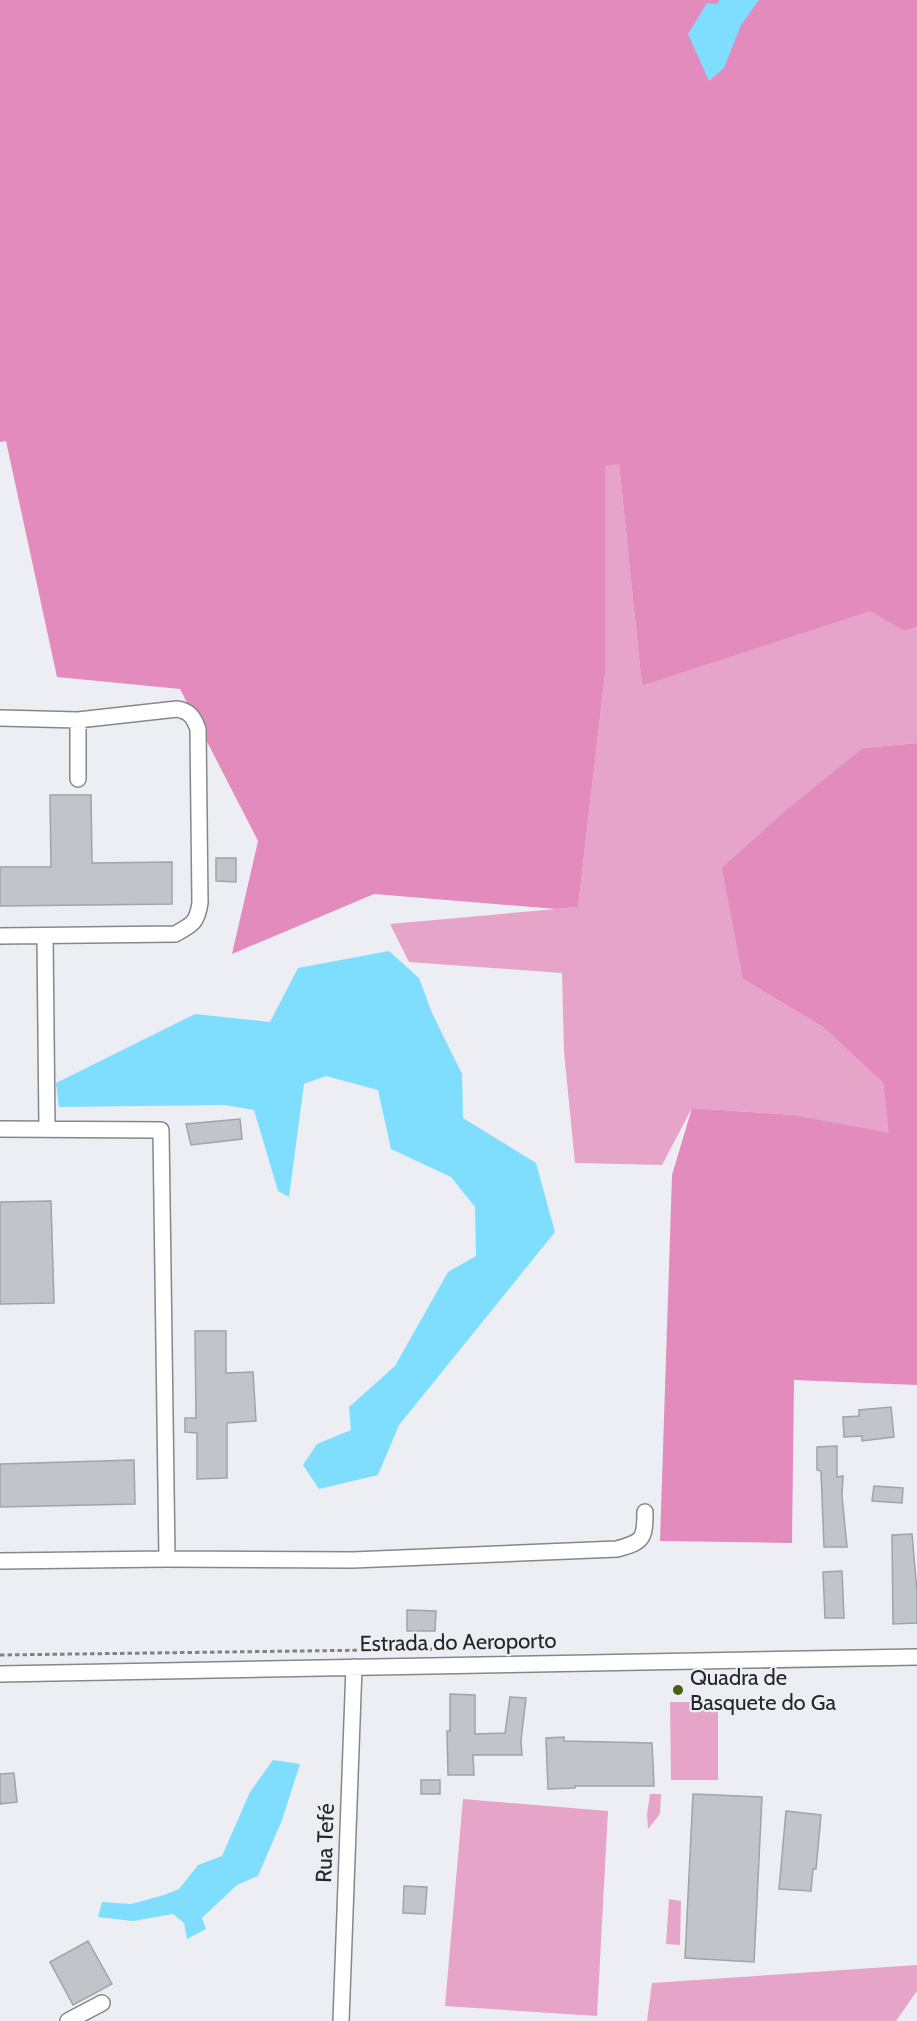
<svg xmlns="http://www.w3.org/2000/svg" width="917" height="2021" viewBox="0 0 917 2021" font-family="Cabin,sans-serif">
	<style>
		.green { fill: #e6a4c8 }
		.forest { fill: #e48bbe }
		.water { fill: #7fdefd }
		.building { fill: #c1c5ca; stroke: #a0a3a8; stroke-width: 1.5 }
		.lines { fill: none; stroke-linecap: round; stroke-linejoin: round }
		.minor-casing { stroke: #86878c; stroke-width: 18 }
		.path { stroke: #828286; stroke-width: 3; stroke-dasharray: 4.5 3; stroke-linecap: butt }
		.minor { stroke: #fff; stroke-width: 15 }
		.poi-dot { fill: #456113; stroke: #edeef4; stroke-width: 2 }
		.labels { text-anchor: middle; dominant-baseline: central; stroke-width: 4.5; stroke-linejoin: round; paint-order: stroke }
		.street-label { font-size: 22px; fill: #262628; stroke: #edeef4 }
		.poi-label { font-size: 22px; fill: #262628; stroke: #edeef4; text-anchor: start }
	</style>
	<rect width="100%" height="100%" fill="#edeef4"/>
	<path class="green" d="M 619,463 L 642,686 L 870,610 L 904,631 L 917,627 L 917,743 L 863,748 L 743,979 L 823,1027 L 883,1083 L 890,1134 L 795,1115 L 692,1108 L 662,1165 L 575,1163 L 564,1052 L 562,973 L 409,962 L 390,924 L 578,907 L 605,675 L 605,466 Z
		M 670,1702 L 718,1702 L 718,1780 L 671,1780 Z
		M 650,1794 L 661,1794 L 660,1814 L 648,1829 L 647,1814 Z
		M 463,1799 L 608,1811 L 597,2016 L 445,2006 Z
		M 669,1899 L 681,1901 L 680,1945 L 666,1944 Z
		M 917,1965 L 917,1991 L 896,2021 L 647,2021 L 652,1983 Z"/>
	<path class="forest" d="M 0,0 L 917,0 L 917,627 L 904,631 L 870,611 L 642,686 L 619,464 L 605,466 L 605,675 L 578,907 L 556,909 L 374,894 L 232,954 L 258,841 L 180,689 L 57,677 L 6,441 L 0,442 Z
		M 917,743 L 917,1385 L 794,1380 L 792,1543 L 660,1541 L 672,1175 L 692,1108 L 795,1115 L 889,1133 L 883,1083 L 823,1027 L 743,979 L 722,868 L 784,812 L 863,748 Z"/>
	<path class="water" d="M 720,0 L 759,0 L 741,25 L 724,68 L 709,81 L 688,34 L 707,3 L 717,4 Z
		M 389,951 L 419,978 L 432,1013 L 462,1074 L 463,1118 L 536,1163 L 555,1232 L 399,1425 L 378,1475 L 319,1489 L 303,1465 L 317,1444 L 351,1430 L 349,1407 L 395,1366 L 448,1272 L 476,1256 L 475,1207 L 451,1177 L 391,1149 L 378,1090 L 326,1076 L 304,1084 L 289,1197 L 278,1191 L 254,1110 L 224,1105 L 59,1107 L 56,1083 L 195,1014 L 270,1022 L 298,968 Z
		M 273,1760 L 300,1764 L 282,1820 L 258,1876 L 237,1885 L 202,1918 L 206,1929 L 187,1939 L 184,1923 L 173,1914 L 133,1921 L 98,1917 L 102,1902 L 131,1904 L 164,1895 L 179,1889 L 198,1865 L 222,1856 L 250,1792 Z"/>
	<path class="building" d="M 50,795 L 91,795 L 92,863 L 172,862 L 172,904 L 0,906 L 0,867 L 51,867 Z
		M 216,858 L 236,858 L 236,882 L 216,881 Z
		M 240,1119 L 242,1139 L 191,1145 L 186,1124 Z
		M 51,1201 L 54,1303 L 0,1304 L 0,1202 Z
		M 195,1331 L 226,1331 L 226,1373 L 253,1372 L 256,1421 L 227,1423 L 227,1478 L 197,1479 L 197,1433 L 185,1432 L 185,1418 L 196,1418 Z
		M 891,1407 L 894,1437 L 862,1441 L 862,1436 L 844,1437 L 843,1417 L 859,1416 L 859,1410 Z
		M 837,1446 L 837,1477 L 843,1476 L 842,1496 L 847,1547 L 824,1547 L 821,1471 L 817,1470 L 817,1447 Z
		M 134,1460 L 135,1504 L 0,1507 L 0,1464 Z
		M 874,1486 L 903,1488 L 902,1503 L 872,1501 Z
		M 912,1534 L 917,1592 L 917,1623 L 893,1624 L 892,1535 Z
		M 842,1571 L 844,1618 L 825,1618 L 823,1572 Z
		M 407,1610 L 436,1611 L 435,1631 L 407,1631 Z
		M 450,1694 L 475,1695 L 475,1734 L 505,1733 L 510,1697 L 526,1698 L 521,1740 L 522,1755 L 473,1755 L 474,1775 L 448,1775 L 447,1731 L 450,1731 Z
		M 564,1737 L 564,1741 L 652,1743 L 654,1786 L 575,1786 L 575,1788 L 548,1789 L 546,1738 Z
		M 14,1773 L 17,1802 L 0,1804 L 0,1774 Z
		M 421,1780 L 440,1780 L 440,1794 L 421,1794 Z
		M 693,1794 L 762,1797 L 754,1962 L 685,1958 Z
		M 786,1811 L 821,1815 L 816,1869 L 813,1869 L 811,1891 L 779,1889 Z
		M 404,1886 L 427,1887 L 425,1914 L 403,1913 Z
		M 88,1941 L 112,1984 L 73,2005 L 50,1962 Z"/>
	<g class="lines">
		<defs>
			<path id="minor" d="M 0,718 L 78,720 L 177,709 C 190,711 194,718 198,729 L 200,903 C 197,923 192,925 175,934 L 0,936
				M 78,779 L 78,720
				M 45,936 L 47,1128
				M 0,1129 L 161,1130 L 167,1559
				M 0,1561 L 167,1559 L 353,1560 L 617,1549 C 643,1542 645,1539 645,1512
				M 0,1674 L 917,1657
				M 68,2021 L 102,2003
				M 341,2021 L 354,1667"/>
		</defs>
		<use href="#minor" class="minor-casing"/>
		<path class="path" d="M 0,1655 L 451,1649"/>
		<use href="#minor" class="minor"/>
	</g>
	<circle class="poi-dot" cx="678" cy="1690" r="6"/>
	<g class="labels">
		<g class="street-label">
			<text transform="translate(458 1642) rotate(-1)">Estrada do Aeroporto</text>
			<text transform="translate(325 1843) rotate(-88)">Rua Tefé</text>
		</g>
		<g class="poi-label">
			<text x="690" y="1677">Quadra de<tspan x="690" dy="25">Basquete do Ga</tspan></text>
		</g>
	</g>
</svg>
